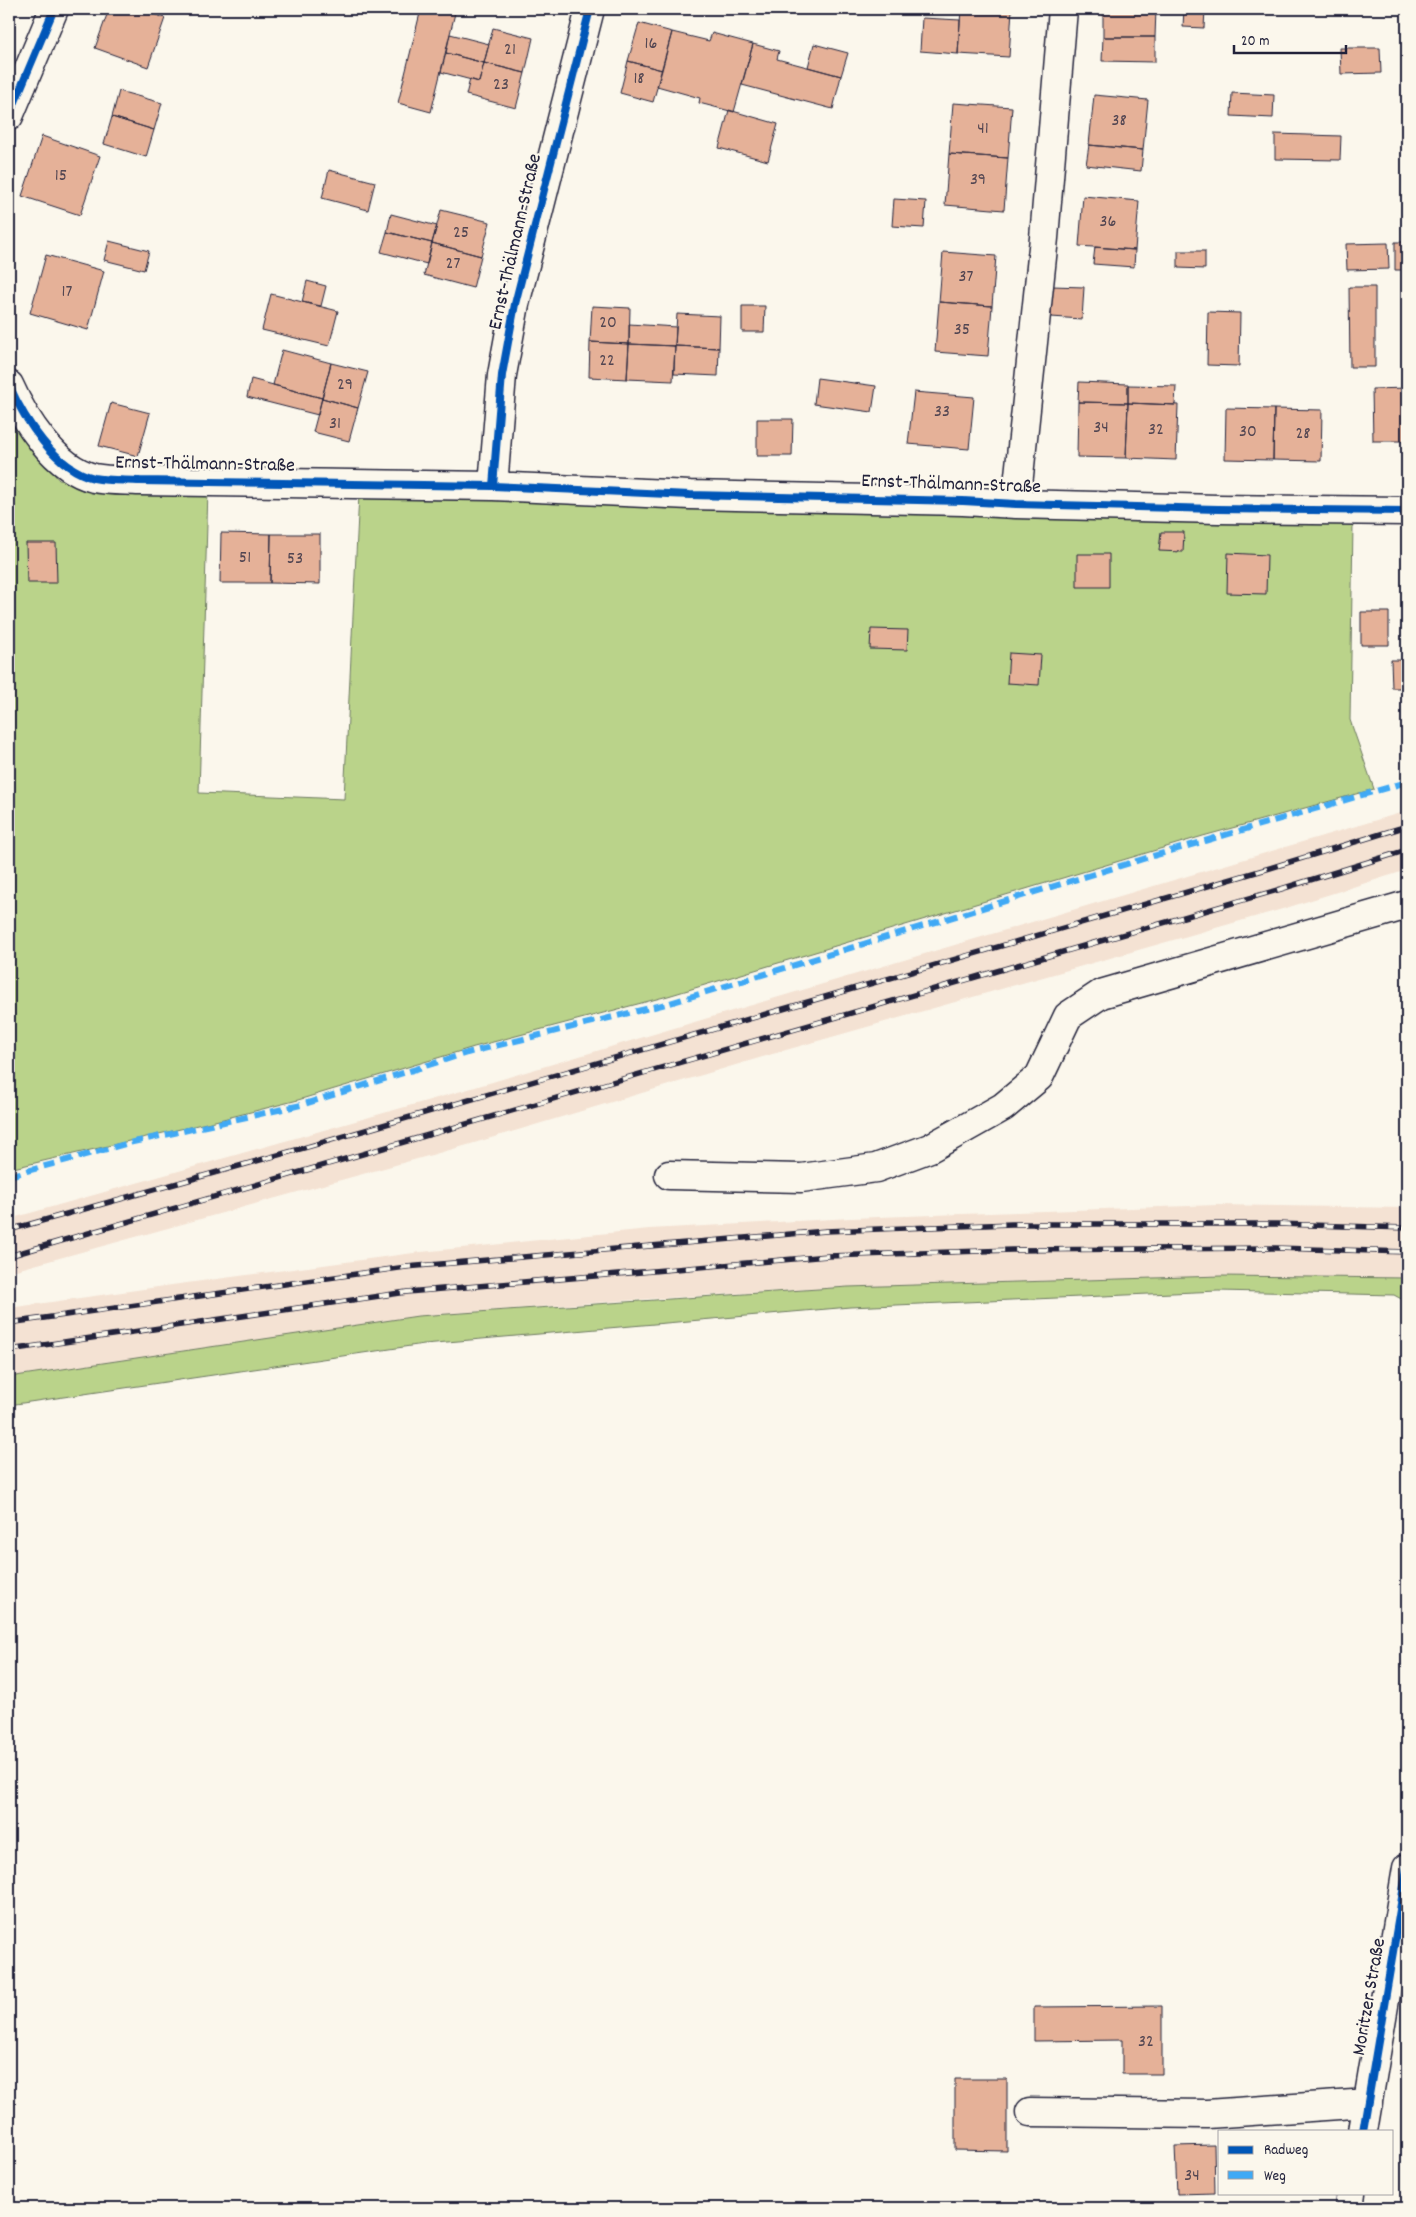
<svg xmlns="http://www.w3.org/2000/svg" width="1416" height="2217" viewBox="0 0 1416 2217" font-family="Dekko,sans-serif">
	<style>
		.built { fill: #f4e2d3 }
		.green { fill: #bad38a; stroke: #6e7a62 }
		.building { fill: #e5b198; stroke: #22223b }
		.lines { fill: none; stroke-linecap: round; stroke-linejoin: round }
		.minor-casing { stroke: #22223b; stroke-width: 31 }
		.minor { stroke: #fbf7ec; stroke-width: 28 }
		.rail-casing { stroke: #22223b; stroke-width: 5.5 }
		.rail { stroke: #fbf7ec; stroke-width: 4; stroke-dasharray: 11; stroke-linecap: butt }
		.quiet { stroke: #3fa9f5; stroke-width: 6; stroke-dasharray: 12 6; stroke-linecap: butt }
		.cycleway-casing { stroke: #fbf7ec; stroke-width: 11 }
		.cycleway { stroke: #0057b8; stroke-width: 8 }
		.labels { text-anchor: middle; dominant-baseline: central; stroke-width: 4.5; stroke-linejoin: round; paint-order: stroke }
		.number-label { font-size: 18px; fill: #534652 }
		.street-label { font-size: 20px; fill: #22223b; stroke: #fbf7ec }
	</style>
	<rect width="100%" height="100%" fill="#fbf7ec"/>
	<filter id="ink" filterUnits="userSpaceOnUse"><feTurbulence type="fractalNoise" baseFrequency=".02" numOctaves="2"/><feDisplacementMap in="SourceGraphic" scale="10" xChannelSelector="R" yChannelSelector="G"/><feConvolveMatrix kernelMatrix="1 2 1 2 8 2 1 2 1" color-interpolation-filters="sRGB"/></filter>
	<g filter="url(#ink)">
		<path class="built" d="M 1407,811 L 1407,870 L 1286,908 L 786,1050 L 464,1146 L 9,1272 L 9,1219 L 465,1090 Z
			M 1217,1205 L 1407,1208 L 1407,1278 L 1220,1276 L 848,1287 L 648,1299 L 418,1316 L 9,1377 L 9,1308 L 172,1285 L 421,1252 L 649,1229 L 851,1218 Z"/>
		<path class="green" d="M 9,422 L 11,422 L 59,480 L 101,486 L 208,490 L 199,793 L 344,799 L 359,494 L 1353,524 L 1350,720 L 1374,789 L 1203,836 L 668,996 L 474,1047 L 298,1100 L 219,1120 L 9,1169 Z
			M 1221,1276 L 1407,1278 L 1407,1302 L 1394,1295 L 1218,1291 L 850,1307 L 424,1344 L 9,1405 L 9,1377 L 418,1316 L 848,1287 Z"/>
		<path class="building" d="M 109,9 L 139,9 L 165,18 L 148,67 L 95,48 Z
			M 421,9 L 456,9 L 431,112 L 398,103 Z
			M 961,9 L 1012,9 L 1009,57 L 958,54 Z
			M 1103,9 L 1156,9 L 1155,37 L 1103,37 Z
			M 1184,9 L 1205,9 L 1204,28 L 1183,27 Z
			M 922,18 L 960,20 L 958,54 L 920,51 Z
			M 639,23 L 672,32 L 662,70 L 628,61 Z
			M 493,28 L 533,38 L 525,73 L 484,63 Z
			M 672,32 L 709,41 L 712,33 L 753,44 L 734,112 L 699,103 L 700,98 L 657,86 Z
			M 450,34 L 489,44 L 484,63 L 446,53 Z
			M 1103,37 L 1155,37 L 1155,62 L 1102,61 Z
			M 753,44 L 779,51 L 777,59 L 841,76 L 833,109 L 742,85 Z
			M 814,44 L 848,53 L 841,76 L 808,67 Z
			M 1340,48 L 1380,48 L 1381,73 L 1341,74 Z
			M 446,53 L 484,63 L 479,82 L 441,72 Z
			M 628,61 L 662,70 L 653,102 L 620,93 Z
			M 484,63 L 525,73 L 516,108 L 466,95 L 470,79 L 479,82 Z
			M 119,91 L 162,103 L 154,130 L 112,117 Z
			M 1232,93 L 1274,95 L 1273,118 L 1231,116 Z
			M 1094,95 L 1148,100 L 1143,150 L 1089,145 Z
			M 953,103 L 1012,107 L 1008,158 L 949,154 Z
			M 729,110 L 778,124 L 768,161 L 719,148 Z
			M 112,117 L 154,130 L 146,157 L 104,144 Z
			M 1275,134 L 1341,136 L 1340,160 L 1275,159 Z
			M 42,136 L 100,156 L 80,215 L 22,196 Z
			M 1089,145 L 1143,150 L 1141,171 L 1086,165 Z
			M 949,154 L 1008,158 L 1004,210 L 945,205 Z
			M 329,170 L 375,182 L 368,210 L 322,198 Z
			M 1083,196 L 1139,201 L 1135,250 L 1079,246 Z
			M 894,199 L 926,201 L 924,228 L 892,226 Z
			M 441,210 L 490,222 L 481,256 L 432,243 Z
			M 391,214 L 437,226 L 432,243 L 387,232 Z
			M 387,232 L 432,243 L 427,264 L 381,252 Z
			M 109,241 L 149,251 L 144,270 L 104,260 Z
			M 1395,242 L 1407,242 L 1407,270 L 1395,270 Z
			M 432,243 L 481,256 L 473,288 L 424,275 Z
			M 1388,243 L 1389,269 L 1347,270 L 1346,244 Z
			M 1095,247 L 1135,250 L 1134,267 L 1093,264 Z
			M 1178,251 L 1205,251 L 1205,269 L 1178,268 Z
			M 943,252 L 996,256 L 992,306 L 939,302 Z
			M 46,255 L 104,271 L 88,330 L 30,313 Z
			M 307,281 L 326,286 L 321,306 L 302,302 Z
			M 1052,286 L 1084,287 L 1082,319 L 1051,317 Z
			M 1349,287 L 1375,287 L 1375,367 L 1350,367 Z
			M 271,294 L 338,311 L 329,346 L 262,330 Z
			M 939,302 L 992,306 L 988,356 L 935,352 Z
			M 592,306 L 630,308 L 629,344 L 590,342 Z
			M 742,306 L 765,306 L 764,332 L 742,332 Z
			M 1208,312 L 1240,313 L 1239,366 L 1207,365 Z
			M 677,314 L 720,316 L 719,348 L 675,346 Z
			M 629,324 L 676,327 L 675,346 L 629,344 Z
			M 590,342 L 629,344 L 627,379 L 589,377 Z
			M 629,344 L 675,346 L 673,381 L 627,379 Z
			M 675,346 L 719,348 L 718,376 L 674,374 Z
			M 282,350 L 331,363 L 322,398 L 273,385 Z
			M 331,363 L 368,372 L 358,408 L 322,398 Z
			M 817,378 L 876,386 L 872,412 L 814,404 Z
			M 251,379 L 322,398 L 318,415 L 247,397 Z
			M 1079,382 L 1128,384 L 1128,403 L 1078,402 Z
			M 1128,385 L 1176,386 L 1175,405 L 1128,403 Z
			M 1407,388 L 1407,441 L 1373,441 L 1372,389 Z
			M 914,392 L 974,397 L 969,449 L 908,444 Z
			M 322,398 L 358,408 L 349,441 L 313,432 Z
			M 1078,402 L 1128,403 L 1126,458 L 1077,457 Z
			M 111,403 L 150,413 L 138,456 L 99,446 Z
			M 1128,403 L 1178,405 L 1176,460 L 1126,458 Z
			M 1226,408 L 1274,409 L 1273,460 L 1225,459 Z
			M 1274,409 L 1322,410 L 1321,461 L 1273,460 Z
			M 757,419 L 793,419 L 792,456 L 757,456 Z
			M 1161,532 L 1184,532 L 1183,552 L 1159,551 Z
			M 221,533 L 271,534 L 270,583 L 220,583 Z
			M 271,534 L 320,534 L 320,584 L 270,583 Z
			M 26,543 L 56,543 L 57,583 L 27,583 Z
			M 1228,553 L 1267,555 L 1266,594 L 1227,593 Z
			M 1077,554 L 1109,554 L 1109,587 L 1077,587 Z
			M 1361,612 L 1389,612 L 1389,645 L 1361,645 Z
			M 871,629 L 908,630 L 907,650 L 870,649 Z
			M 1009,653 L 1041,655 L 1039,685 L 1007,683 Z
			M 1391,660 L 1407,660 L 1407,688 L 1392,688 Z
			M 1162,2006 L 1162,2074 L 1122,2074 L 1122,2040 L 1034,2041 L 1034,2007 Z
			M 955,2079 L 1007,2079 L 1007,2151 L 955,2150 Z
			M 1214,2145 L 1215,2193 L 1177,2194 L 1175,2146 Z"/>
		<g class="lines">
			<defs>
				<path id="minor" d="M 9,116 L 54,9
					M 9,385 C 24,419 55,469 94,478 C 109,481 126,480 140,481 L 493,486 L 690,495 L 963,501 L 1016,504 L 1218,509 L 1407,511
					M 493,486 L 502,375 L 515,304 L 590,9
					M 1016,504 L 1044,238 L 1063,9
					M 669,1175 L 801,1178 L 876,1168 L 930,1148 L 1003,1107 L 1039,1077 L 1068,1016 L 1101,994 L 1407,905
					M 1030,2112 L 1207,2114 L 1368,2103
					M 1363,2131 L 1407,1868
					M 1349,2208 L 1351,2193"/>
			</defs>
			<use href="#minor" class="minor-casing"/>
			<use href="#minor" class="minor"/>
			<defs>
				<path id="rail" d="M 9,1230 L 307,1147 L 1270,868 L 1407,826
					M 9,1256 L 1281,889 L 1407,850
					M 9,1323 L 406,1267 L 826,1231 L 1012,1224 L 1277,1224 L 1407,1228
					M 9,1350 L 407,1292 L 828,1256 L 1012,1250 L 1276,1248 L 1407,1252"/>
			</defs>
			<use href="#rail" class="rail-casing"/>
			<use href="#rail" class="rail"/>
			<path class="quiet" d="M 9,1176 L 129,1143 L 301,1105 L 467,1053 L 670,1003 L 1143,859 L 1407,782"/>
			<defs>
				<path id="cycleway" d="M 9,116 L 54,9
					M 9,385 C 24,419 55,469 94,478 C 109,481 126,480 140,481 L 493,486 L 690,495 L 963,501 L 1016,504 L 1218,509 L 1407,511
					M 493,486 L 502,375 L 515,304 L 590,9
					M 1363,2131 L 1407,1868"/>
			</defs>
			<use href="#cycleway" class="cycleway-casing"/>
			<use href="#cycleway" class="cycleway"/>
		</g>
	</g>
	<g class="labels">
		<g class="number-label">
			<text x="651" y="44">16</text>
			<text x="510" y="50">21</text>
			<text x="639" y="79">18</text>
			<text x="501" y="85">23</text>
			<text x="1119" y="121">38</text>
			<text x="983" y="129">41</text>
			<text x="61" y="176">15</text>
			<text x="978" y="180">39</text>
			<text x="1108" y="222">36</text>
			<text x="461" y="233">25</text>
			<text x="453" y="264">27</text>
			<text x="966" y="277">37</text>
			<text x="67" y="292">17</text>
			<text x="608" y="323">20</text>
			<text x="962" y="330">35</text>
			<text x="607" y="361">22</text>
			<text x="345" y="385">29</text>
			<text x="942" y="412">33</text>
			<text x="335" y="424">31</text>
			<text x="1101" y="428">34</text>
			<text x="1156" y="430">32</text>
			<text x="1248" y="432">30</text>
			<text x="1303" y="434">28</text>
			<text x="245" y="558">51</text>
			<text x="295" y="559">53</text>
			<text x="1146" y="2042">32</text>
			<text x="1192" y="2176">34</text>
		</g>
		<g class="street-label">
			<text transform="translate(516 242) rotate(-77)">Ernst-Thälmann-Straße</text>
			<text transform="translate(205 465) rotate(1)">Ernst-Thälmann-Straße</text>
			<text transform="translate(951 485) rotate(2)">Ernst-Thälmann-Straße</text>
			<text transform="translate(1370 1997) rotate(-80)">Moritzer Straße</text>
		</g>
	</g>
	<rect width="1416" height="2217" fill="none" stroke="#fbf7ec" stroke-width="30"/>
	<rect x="15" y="15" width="1386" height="2187" fill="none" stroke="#22223b" stroke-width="2" filter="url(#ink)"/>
	<rect x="1218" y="2130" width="175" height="65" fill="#fbf7ec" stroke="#a4a2a5"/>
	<rect x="1228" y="2146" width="25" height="8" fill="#0057b8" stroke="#a4a2a5"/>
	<text x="1264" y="2154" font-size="15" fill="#22223b">Radweg</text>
	<rect x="1228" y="2171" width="25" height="8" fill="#3fa9f5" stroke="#a4a2a5"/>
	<text x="1264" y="2180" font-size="15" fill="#22223b">Weg</text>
	<path d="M1234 45v8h112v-8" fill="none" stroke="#22223b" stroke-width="2.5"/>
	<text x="1241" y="45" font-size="15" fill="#22223b" stroke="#fbf7ec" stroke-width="4" paint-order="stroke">20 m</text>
</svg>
